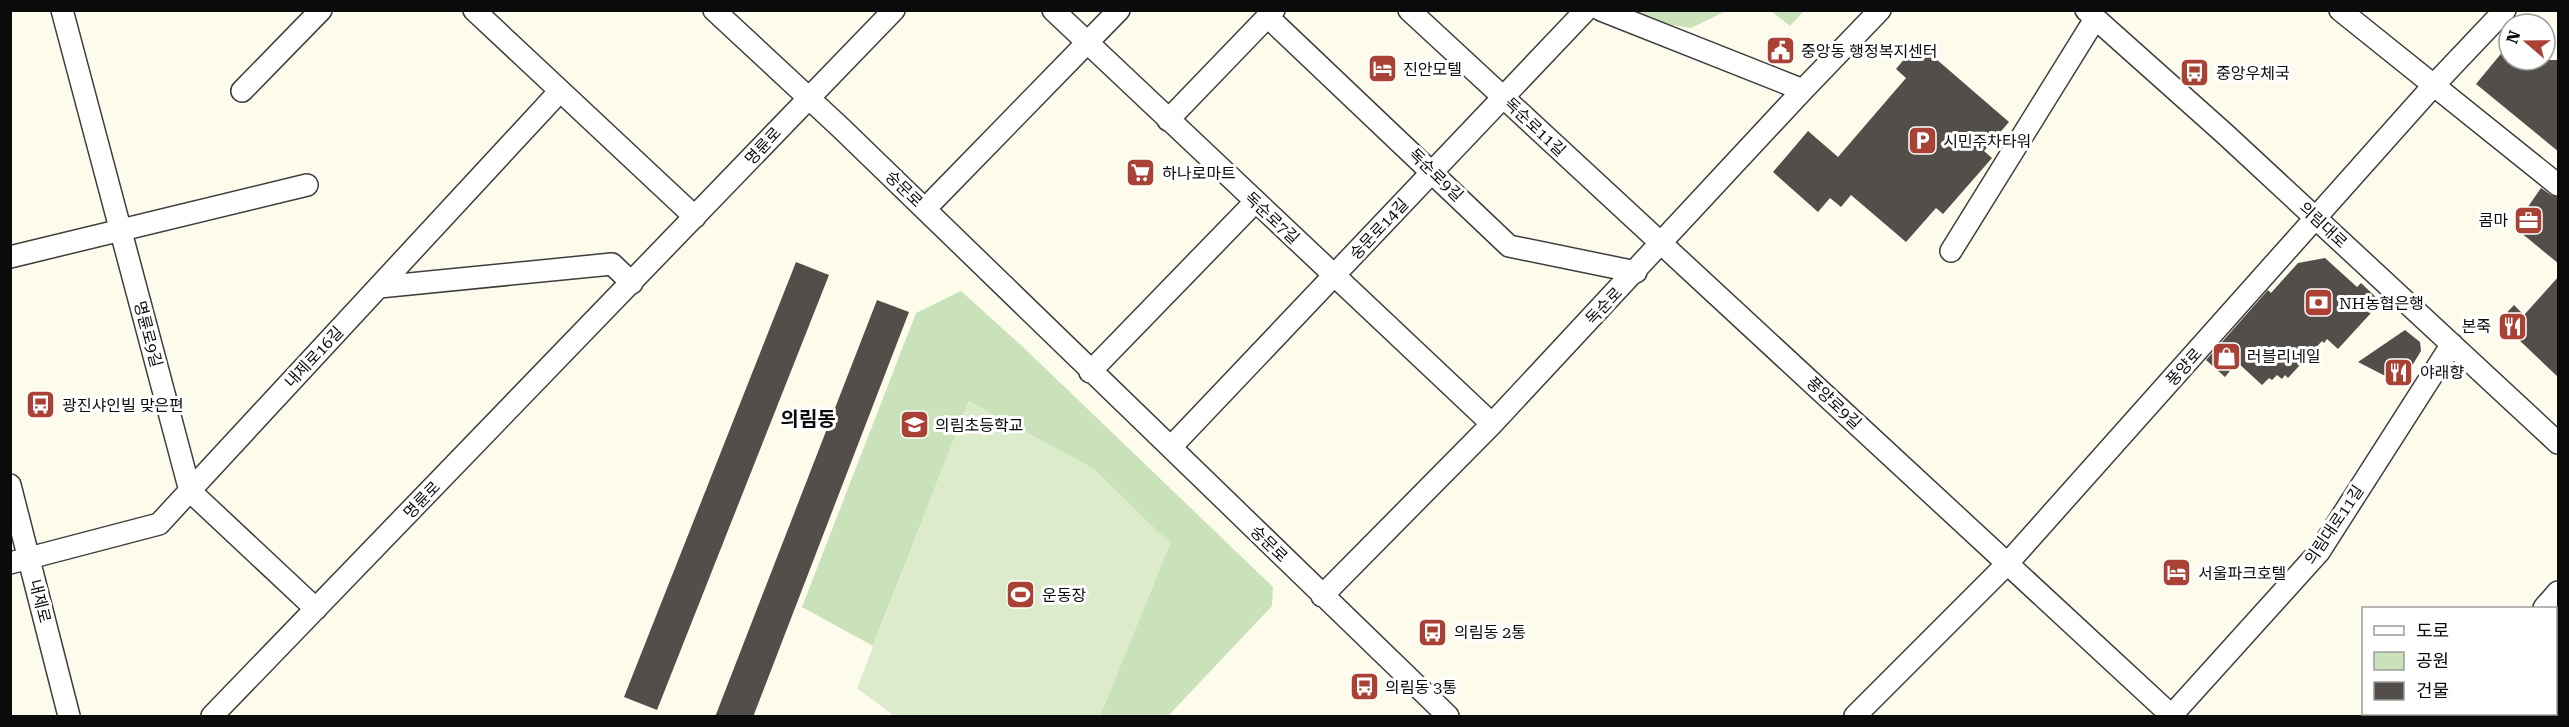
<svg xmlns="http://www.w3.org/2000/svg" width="2569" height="727" viewBox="0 0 2569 727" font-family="'Roboto Serif','Noto Sans KR',serif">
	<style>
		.green { fill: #c9e2ba }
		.pitch { fill: #dbebcb }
		.building { fill: #534e49 }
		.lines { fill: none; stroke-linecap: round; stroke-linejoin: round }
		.minor-casing { stroke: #3e3e3e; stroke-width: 24 }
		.minor { stroke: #fff; stroke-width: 21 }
		.labels { text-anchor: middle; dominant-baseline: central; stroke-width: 6; stroke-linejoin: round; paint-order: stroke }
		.poi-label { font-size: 16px; fill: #0b0b0b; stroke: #fff; text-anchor: start }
		.street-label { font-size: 16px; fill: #0b0b0b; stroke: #fff }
		.quarter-label { font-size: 20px; font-weight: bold; fill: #0b0b0b; stroke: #fff }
	</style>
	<rect width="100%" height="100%" fill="#fdfcec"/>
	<path class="green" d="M 1622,11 L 1726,11 L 1691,28 L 1638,19 Z
		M 1771,11 L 1804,11 L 1790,26 Z
		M 961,291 L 1023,347 L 1273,587 L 1272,606 L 1168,716 L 1100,716 L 1170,543 L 969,401 L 873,646 L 802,607 L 916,313 Z"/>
	<path class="pitch" d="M 969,401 L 1093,468 L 1170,543 L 1100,716 L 894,716 L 857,688 Z"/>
	<path class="building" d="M 2509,44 L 2509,60 L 2559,60 L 2559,152 L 2476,84 Z
		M 1915,46 L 1925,55 L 1928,52 L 2009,122 L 1984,151 L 1992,158 L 1943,214 L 1936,208 L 1906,242 L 1851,195 L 1841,207 L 1830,198 L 1818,212 L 1773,172 L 1808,131 L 1838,157 L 1906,78 L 1896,69 Z
		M 2541,188 L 2551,195 L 2559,197 L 2559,264 L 2514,227 Z
		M 2325,258 L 2357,287 L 2361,283 L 2381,302 L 2338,349 L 2327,339 L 2324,343 L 2322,341 L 2288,378 L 2285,375 L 2282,379 L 2277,375 L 2272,380 L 2269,378 L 2262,385 L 2237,362 L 2225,377 L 2206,360 L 2268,290 L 2271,293 L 2298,263 Z
		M 796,262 L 829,275 L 657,710 L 624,697 Z
		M 2559,276 L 2559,378 L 2499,321 L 2514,305 L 2524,315 Z
		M 877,300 L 909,312 L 753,717 L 715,717 Z
		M 2405,330 L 2420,342 L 2421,351 L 2401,384 L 2358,362 Z"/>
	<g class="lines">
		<defs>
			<path id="minor" d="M 62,10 L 190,491 L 316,609
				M 474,10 L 695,217
				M 714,10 L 841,128 L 1448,716
				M 1053,10 L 1492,424
				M 1409,10 L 2172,716
				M 1601,10 L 1803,90
				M 2086,10 L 2225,134 L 2558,443
				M 2340,10 L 2558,185
				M 1268,17 L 1509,246 L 1636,272
				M 242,91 L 321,10
				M 1168,120 L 1274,10
				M 925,209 L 1119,10
				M 1951,251 L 2095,19
				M 10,257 L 307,185
				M 379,287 L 612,264 L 632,283
				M 1090,372 L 1255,202
				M 1171,447 L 1586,10
				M 10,485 L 69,716
				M 10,563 L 159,524 L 560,91
				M 1322,596 L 1492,424 L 1803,90 L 1880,10
				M 2544,608 L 2558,592
				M 212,716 L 894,10
				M 1855,716 L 2007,564 L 2433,86 L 2505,10
				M 2171,716 L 2319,552 L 2452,344
				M 2451,716 L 2453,714"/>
		</defs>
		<use href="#minor" class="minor-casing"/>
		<use href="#minor" class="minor"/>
	</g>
	<defs>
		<symbol id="civic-square" viewBox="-11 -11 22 22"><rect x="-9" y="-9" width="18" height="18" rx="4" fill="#a94235" stroke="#fff"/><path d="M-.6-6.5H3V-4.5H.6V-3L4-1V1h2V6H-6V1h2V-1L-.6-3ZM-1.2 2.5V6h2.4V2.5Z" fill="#fff"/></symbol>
		<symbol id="hotel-square" viewBox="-11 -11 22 22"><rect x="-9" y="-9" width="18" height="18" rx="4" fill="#a94235" stroke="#fff"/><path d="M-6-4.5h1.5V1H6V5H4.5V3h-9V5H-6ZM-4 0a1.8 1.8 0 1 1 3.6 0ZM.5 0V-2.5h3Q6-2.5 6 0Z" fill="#fff"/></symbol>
		<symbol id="bus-square" viewBox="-11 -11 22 22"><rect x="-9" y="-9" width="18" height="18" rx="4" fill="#a94235" stroke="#fff"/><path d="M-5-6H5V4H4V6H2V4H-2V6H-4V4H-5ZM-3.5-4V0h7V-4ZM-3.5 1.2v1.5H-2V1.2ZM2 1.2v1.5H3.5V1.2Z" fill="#fff"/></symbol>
		<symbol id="parking-square" viewBox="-11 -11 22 22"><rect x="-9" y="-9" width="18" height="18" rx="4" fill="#a94235" stroke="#fff"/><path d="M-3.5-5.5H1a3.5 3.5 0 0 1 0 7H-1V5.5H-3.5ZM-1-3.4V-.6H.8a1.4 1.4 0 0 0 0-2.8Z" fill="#fff"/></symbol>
		<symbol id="supermarket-square" viewBox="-11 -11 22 22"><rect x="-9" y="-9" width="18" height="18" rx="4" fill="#a94235" stroke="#fff"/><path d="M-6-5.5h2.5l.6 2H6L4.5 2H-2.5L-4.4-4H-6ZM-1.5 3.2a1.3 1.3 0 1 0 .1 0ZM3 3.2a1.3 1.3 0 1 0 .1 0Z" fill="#fff"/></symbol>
		<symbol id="office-square" viewBox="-11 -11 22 22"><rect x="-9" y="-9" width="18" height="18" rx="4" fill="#a94235" stroke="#fff"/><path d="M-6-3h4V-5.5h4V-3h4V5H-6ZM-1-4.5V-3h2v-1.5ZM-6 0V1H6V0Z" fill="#fff"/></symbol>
		<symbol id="bank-square" viewBox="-11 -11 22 22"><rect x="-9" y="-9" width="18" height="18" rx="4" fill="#a94235" stroke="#fff"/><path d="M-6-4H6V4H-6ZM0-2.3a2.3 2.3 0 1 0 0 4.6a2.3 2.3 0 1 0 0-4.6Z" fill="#fff"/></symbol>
		<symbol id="restaurant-square" viewBox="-11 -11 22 22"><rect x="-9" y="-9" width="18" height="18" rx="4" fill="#a94235" stroke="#fff"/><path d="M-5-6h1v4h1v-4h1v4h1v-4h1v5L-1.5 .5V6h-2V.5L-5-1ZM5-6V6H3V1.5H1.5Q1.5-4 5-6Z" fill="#fff"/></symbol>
		<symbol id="shop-square" viewBox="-11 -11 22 22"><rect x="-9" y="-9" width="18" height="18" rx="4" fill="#a94235" stroke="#fff"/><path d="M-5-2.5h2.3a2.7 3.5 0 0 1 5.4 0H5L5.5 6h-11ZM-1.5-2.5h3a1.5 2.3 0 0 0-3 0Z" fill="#fff"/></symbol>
		<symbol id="school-square" viewBox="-11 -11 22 22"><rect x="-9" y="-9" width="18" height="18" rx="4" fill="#a94235" stroke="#fff"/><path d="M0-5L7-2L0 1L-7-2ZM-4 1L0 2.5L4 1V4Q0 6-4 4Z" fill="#fff"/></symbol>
		<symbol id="stadium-square" viewBox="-11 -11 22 22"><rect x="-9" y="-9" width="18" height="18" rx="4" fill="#a94235" stroke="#fff"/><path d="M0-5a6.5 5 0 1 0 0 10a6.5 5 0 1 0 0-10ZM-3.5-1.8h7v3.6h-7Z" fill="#fff"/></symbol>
	</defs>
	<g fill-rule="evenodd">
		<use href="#civic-square" x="1764" y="34" width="33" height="33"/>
		<use href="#hotel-square" x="1366" y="52" width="33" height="33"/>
		<use href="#bus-square" x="2178" y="56" width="33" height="33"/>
		<use href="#parking-square" x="1906" y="124" width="33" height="33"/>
		<use href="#supermarket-square" x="1124" y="156" width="33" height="33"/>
		<use href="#office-square" x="2512" y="204" width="33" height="33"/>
		<use href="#bank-square" x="2302" y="286" width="33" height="33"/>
		<use href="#restaurant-square" x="2496" y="310" width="33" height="33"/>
		<use href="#shop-square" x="2210" y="340" width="33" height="33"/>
		<use href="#restaurant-square" x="2382" y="356" width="33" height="33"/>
		<use href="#bus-square" x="24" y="388" width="33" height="33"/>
		<use href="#school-square" x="898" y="408" width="33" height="33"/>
		<use href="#hotel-square" x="2160" y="556" width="33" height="33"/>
		<use href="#stadium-square" x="1004" y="578" width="33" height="33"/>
		<use href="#bus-square" x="1416" y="616" width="33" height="33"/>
		<use href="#bus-square" x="1348" y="670" width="33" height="33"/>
	</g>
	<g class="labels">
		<g class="poi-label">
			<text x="1801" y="51">중앙동 행정복지센터</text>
			<text x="1403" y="69">진안모텔</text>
			<text x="2216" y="73">중앙우체국</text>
			<text x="1943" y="141">시민주차타워</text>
			<text x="1162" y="173">하나로마트</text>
			<text x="2508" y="220" text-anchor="end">콤마</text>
			<text x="2339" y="303">NH농협은행</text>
			<text x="2491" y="326" text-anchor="end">본죽</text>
			<text x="2247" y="356">러블리네일</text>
			<text x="2420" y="372">야래향</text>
			<text x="62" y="405">광진샤인빌 맞은편</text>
			<text x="935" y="425">의림초등학교</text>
			<text x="2198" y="573">서울파크호텔</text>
			<text x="1042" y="595">운동장</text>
			<text x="1454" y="632">의림동 2통</text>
			<text x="1385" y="687">의림동 3통</text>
		</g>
		<g class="street-label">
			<text transform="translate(1535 127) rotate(43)">독순로11길</text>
			<text transform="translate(763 146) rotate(-47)">명륜로</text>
			<text transform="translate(1436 175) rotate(44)">독순로9길</text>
			<text transform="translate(904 189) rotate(44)">숭문로</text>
			<text transform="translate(1272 218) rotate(43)">독순로7길</text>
			<text transform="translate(2323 225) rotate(43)">의림대로</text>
			<text transform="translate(1379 229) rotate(-47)">숭문로14길</text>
			<text transform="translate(1604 306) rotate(-46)">독순로</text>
			<text transform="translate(148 334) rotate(75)">명륜로9길</text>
			<text transform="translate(314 357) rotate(-47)">내제로16길</text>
			<text transform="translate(2184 367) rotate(-48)">풍양로</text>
			<text transform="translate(1834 403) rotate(43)">풍양로9길</text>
			<text transform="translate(422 500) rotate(-46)">명륜로</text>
			<text transform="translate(2334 525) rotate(-56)">의림대로11길</text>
			<text transform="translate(1269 544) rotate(44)">숭문로</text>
			<text transform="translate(40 601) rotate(76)">내제로</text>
		</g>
		<g class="quarter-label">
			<text x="808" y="419">의림동</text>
		</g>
	</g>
	<rect width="2569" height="727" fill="none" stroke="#0b0b0b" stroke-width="24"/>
	<rect x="2362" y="607" width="195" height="108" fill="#ffffff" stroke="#9d9d9d" stroke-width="1.5"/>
	<rect x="2374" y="626" width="30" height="9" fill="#ffffff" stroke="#9d9d9d" stroke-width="1.5"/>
	<text x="2416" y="637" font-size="18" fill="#0b0b0b">도로</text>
	<rect x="2374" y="652" width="30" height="18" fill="#c9e2ba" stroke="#9d9d9d" stroke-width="1.5"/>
	<text x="2416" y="667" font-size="18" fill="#0b0b0b">공원</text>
	<rect x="2374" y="682" width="30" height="18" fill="#534e49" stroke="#9d9d9d" stroke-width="1.5"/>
	<text x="2416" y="697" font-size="18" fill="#0b0b0b">건물</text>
	<g transform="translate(2527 42) rotate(290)"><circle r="28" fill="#ffffff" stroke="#9d9d9d" stroke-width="1.5"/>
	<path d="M0-4.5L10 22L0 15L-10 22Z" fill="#a94235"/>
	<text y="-9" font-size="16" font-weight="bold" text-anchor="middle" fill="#0b0b0b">N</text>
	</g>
</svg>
